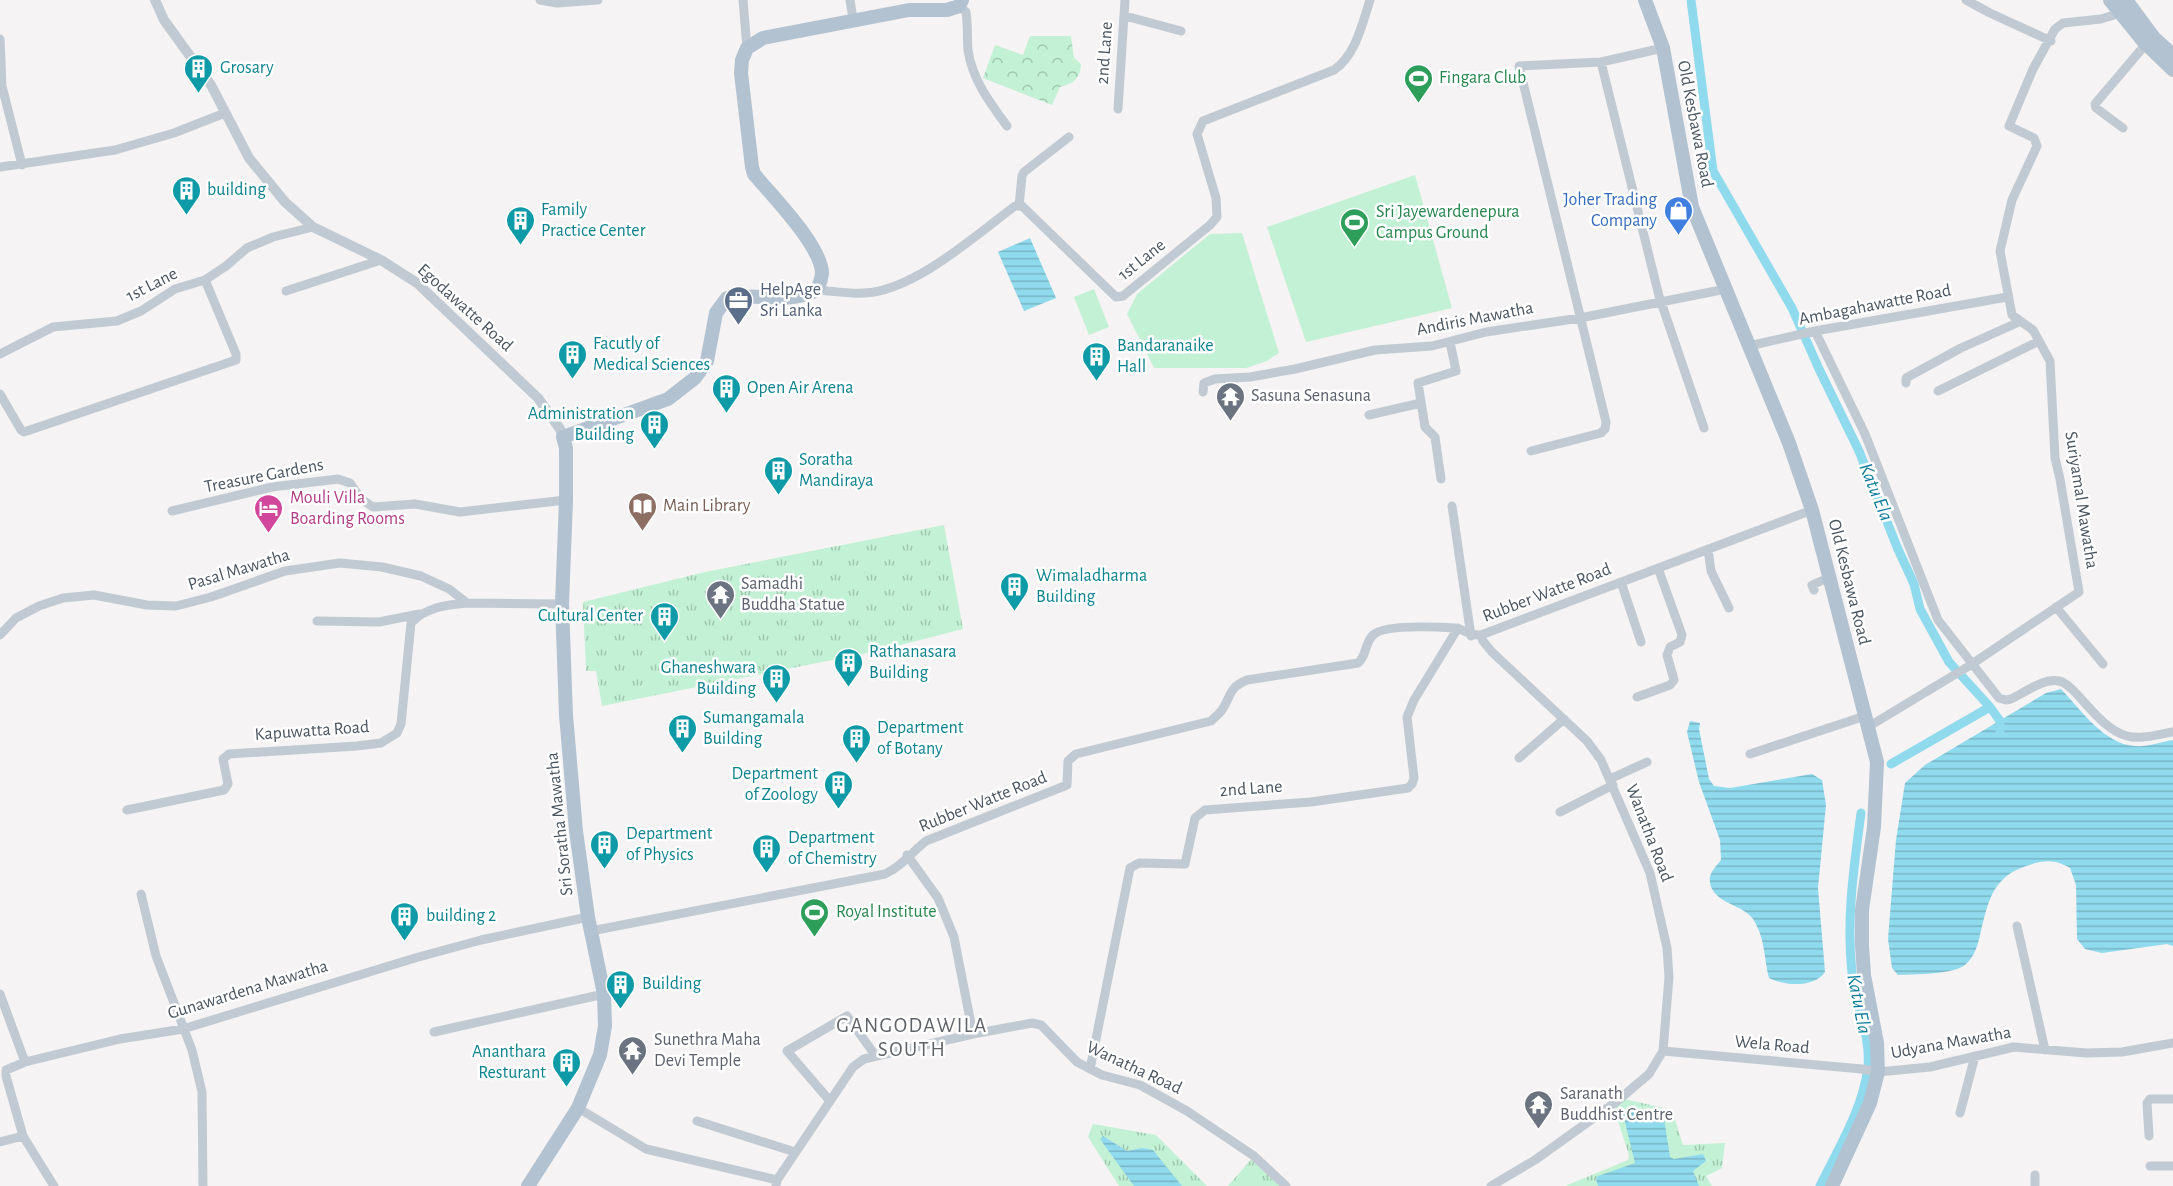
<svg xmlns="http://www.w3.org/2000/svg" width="2173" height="1186" viewBox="0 0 2173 1186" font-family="'Alegreya Sans',sans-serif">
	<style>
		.grass { fill: #c3f1d5 }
		.forest { fill: url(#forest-crowns) }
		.park { fill: url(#park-tufts) }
		.water { fill: url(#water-rules) }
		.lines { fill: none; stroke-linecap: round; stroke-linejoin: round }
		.canal { stroke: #90daee; stroke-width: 9 }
		.minor { stroke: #c1cad2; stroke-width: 9 }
		.tertiary { stroke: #c1cad2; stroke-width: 10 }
		.primary { stroke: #b3c2d1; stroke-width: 14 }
		.labels { text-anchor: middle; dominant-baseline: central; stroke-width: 5; stroke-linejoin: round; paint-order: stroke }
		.street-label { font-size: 18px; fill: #4a5661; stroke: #fff }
		.culture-label { font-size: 18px; fill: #0d838f; stroke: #fff; text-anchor: start }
		.leisure-label { font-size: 18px; fill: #27864d; stroke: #fff; text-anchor: start }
		.shop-label { font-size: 18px; fill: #366cbe; stroke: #fff; text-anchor: end }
		.service-label { font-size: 18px; fill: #4e5e75; stroke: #fff; text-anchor: start }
		.worship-label { font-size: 18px; fill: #5b616d; stroke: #fff; text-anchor: start }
		.hotel-label { font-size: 18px; fill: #b23c85; stroke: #fff; text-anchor: start }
		.education-label { font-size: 18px; fill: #785e54; stroke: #fff; text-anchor: start }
		.water-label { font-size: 20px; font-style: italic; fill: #0c7c9b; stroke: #fff }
		.quarter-label { font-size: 21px; letter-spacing: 1.5px; fill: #5f6368; stroke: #fff }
	</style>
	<defs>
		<pattern id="forest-crowns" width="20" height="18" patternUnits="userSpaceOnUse" patternTransform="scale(1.5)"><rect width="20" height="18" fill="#c3f1d5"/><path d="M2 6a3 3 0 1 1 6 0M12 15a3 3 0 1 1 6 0" fill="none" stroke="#a0c6b0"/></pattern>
		<pattern id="park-tufts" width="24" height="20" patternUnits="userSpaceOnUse" patternTransform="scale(1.5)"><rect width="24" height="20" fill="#c3f1d5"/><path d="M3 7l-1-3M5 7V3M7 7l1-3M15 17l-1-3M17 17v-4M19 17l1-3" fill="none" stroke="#a0c6b0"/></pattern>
		<pattern id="water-rules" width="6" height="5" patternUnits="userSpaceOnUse" patternTransform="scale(1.5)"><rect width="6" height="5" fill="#90daee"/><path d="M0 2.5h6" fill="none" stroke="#78b4c4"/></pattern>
	</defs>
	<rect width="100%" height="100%" fill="#f5f3f3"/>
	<path class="grass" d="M 1415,175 L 1452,308 L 1306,342 L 1267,227 Z
		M 1242,233 L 1279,353 L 1267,361 L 1246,368 L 1154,368 L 1127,314 L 1137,294 L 1210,234 Z
		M 1094,289 L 1109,327 L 1089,335 L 1074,297 Z"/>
	<path class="forest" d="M 1030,36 L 1071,36 L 1074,58 L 1081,64 C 1080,79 1074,83 1060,87 L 1052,105 L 983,78 L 995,45 L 1023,55 Z"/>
	<path class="park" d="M 944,525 L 963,629 L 877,651 L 602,706 L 596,671 L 586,671 L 583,602 L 705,572 Z
		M 1620,1098 L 1672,1110 L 1683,1145 L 1725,1143 L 1722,1168 L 1706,1176 L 1712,1186 L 1565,1186 L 1628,1160 L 1629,1155 L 1618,1121 L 1608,1108 Z
		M 1093,1124 L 1156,1135 L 1207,1186 L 1119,1186 L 1088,1137 Z
		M 1254,1156 L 1286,1186 L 1228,1186 Z"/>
	<path class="water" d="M 1030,238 L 1056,298 L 1024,311 L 998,252 Z
		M 2061,689 C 2082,711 2104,744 2135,746 C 2147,747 2161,742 2173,740 L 2173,946 L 2167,944 L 2102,953 L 2085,949 L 2077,939 L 2076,885 L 2070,868 C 2054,859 2043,860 2026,866 C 1991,878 1988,903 1980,935 C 1978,945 1974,957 1966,964 C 1955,975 1913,974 1898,975 L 1892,968 L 1888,939 L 1896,840 L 1905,783 L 1925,765 L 2046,693 Z
		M 1690,721 L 1700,723 L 1699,729 L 1709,779 L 1714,786 L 1730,788 L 1812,774 L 1822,780 L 1826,805 L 1818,888 L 1825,972 C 1814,988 1785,986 1769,978 C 1764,958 1765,937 1753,919 C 1743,905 1721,905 1712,889 C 1706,876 1713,870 1721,860 L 1720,840 L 1699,782 L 1687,732 Z
		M 1630,1109 L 1659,1113 L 1664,1118 L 1670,1157 L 1674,1159 L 1703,1154 L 1706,1161 L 1693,1171 L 1699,1186 L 1598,1186 L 1596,1179 L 1598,1176 L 1635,1163 L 1623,1114 Z
		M 1103,1136 L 1127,1151 L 1142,1148 L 1153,1150 L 1182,1186 L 1134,1186 L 1100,1139 Z"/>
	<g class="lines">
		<path class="canal" d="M 1691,0 L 1713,171 L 1792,308 L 1819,369 L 1859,451 L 1897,547 L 1914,584 L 1920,609 L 1949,662 L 1990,707 L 1891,764
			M 1990,707 L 2000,721 L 2000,733
			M 1820,1186 C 1838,1149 1863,1109 1868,1067 C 1871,1035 1855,1004 1852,973 C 1846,919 1854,866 1861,813"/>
		<path class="minor" d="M 540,0 L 557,3 L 598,0
			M 743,0 L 747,48
			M 850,0 L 853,19
			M 1966,0 L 1990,13 L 2051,41
			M 959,6 L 966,12 C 968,25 967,37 968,50 C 972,79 990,103 1007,126
			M 1125,16 L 1181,31
			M 0,39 L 2,86 L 22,165
			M 1601,62 L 1659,296 L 1704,428
			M 1118,109 L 1125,0
			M 2123,128 L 2096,108 L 2095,104 L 2146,44
			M 0,167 L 115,150 L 174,133 L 225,113
			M 1019,206 L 1022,176 L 1024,172 L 1069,137
			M 817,290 C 832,291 848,294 864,293 C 914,291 976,235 1015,206 L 1022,206 L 1116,297 L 1123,296 L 1210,225 L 1217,217 L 1216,198 L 1197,134 L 1203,121 L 1334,70 C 1356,55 1362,24 1370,0
			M 286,291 L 381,260
			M 1815,331 L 1865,434 L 1938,620 L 1999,698 L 2006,700 L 2011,699 C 2024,693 2043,678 2059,681 C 2077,685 2098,729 2127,736 C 2141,740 2159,734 2173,732
			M 1749,346 L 1815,331 L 2007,297
			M 0,354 L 53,327 L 117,321 L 141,311 L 175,289 L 205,280 L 226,266 L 247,248 L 273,237 L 313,227
			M 1906,383 L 1906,378 L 1961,348 L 2019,322
			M 1938,391 L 2039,341
			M 1203,392 L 1204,383 L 1215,379 L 1250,377 L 1295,369 L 1375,350 L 1432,346 L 1486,332 L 1580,318 L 1726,289
			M 0,394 L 21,430 L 24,432 L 236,360 L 236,354 L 205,280
			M 1369,415 L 1421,403
			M 1531,451 L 1601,433 L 1605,429 L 1606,422 L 1519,66 L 1601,62 L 1663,48
			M 1441,479 L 1435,437 L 1425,427 L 1418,383 L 1456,371 L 1450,342
			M 1452,506 L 1471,636
			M 172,511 L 272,487 L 338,479 L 350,483 L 361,499 L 373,507 L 415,504 L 460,512 L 566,500
			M 1708,549 L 1711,571 L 1729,608
			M 1621,582 L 1641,642
			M 1814,590 L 1812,585 L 1828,578
			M 2056,607 L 2103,664
			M 317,621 L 379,622 L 419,614
			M 0,635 L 16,618 L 39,606 L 63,598 L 94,595 L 147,605 L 176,606 L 211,597 L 285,571 L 340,563 L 382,567 L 421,576 L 449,589 L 467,603 L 562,604
			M 1481,635 L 1483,641 L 1492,652 L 1587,741 L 1601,760 L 1650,873 L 1667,948 L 1669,977 L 1663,1051 L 1649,1074 L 1616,1102 L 1535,1160 L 1491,1186
			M 1637,697 L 1670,685 L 1674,680 L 1667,655 L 1670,647 L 1680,642 L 1682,635 L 1658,568
			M 1868,727 L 1969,666 L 2079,592 L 2060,479 L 2055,458 L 2050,361 L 2033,330 L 2012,315 L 2000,251 L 2012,200 L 2037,146 L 2034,138 L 2009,126 L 2033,69 L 2055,29 L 2063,23 L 2101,19 L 2121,13
			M 1750,754 L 1865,716
			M 1519,758 L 1564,719
			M 1610,779 L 1647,762
			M 127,810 L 224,790 L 228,784 L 223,759 L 229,754 L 357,746 L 381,743 L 397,733 L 401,724 L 411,623 C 426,607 446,605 467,603
			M 1560,812 L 1613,785
			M 907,855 L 938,898 L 954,937 L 973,1034
			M 141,894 L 156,956 L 192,1050 L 202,1092 L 203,1186
			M 2017,926 L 2045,1050
			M 591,931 L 885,874 C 901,867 912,852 926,841 L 1067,785 L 1068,761 L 1076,754 L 1211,721 C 1214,718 1219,714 1222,710 C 1232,695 1228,688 1247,680 L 1358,663 C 1367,656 1364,644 1373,635 C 1384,624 1438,627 1455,628 C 1465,629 1468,636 1481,635 L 1812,510
			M 0,994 L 25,1062
			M 434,1032 L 604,994
			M 1663,1051 L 1862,1069 L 1878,1072 L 1930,1067 L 2014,1047 L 2086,1053 L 2122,1052 L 2173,1043
			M 1090,1069 L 1130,868 L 1139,863 L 1185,864 L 1195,818 L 1205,810 L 1311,802 L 1408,788 L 1412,784 L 1414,778 L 1407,717 L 1414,700 L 1458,628
			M 830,1101 L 787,1051 L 847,1016 L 875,1055
			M 578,1108 L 646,1149 L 777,1180
			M 1960,1113 L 1975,1056
			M 697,1121 L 795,1152
			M 2149,1136 L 2147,1103 L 2150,1099 L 2173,1099
			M 0,1142 L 23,1136
			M 2150,1166 L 2173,1166
			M 2035,1175 L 2035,1186
			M 54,1186 L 23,1136 L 6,1076 L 6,1070 L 25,1062 L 120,1039 L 183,1029 L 415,958 L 481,940 L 588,917
			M 776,1186 L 777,1180 L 853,1067 L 864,1059 L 973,1034 L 1032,1023 L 1041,1025 L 1077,1062 L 1102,1075 L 1140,1085 L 1187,1111 L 1254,1156 L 1286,1186"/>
		<path class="tertiary" d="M 155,0 L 164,20 L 211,85 L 249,158 L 285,202 L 313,227 L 381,260 L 417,283 L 538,398 L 560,429 L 563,437"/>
		<path class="primary" d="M 1645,0 L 1663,48 L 1692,207 L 1789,443 L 1812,510 L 1877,762 L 1874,827 L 1862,910 L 1862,945 L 1864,975 L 1877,1043 L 1878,1072 L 1870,1103 L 1832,1186
			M 2110,0 L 2144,42 L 2173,70
			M 2126,0 L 2154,38 L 2173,55
			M 528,1186 L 578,1108 L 600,1055 L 605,1026 L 604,994 L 588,917 L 576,831 L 566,715 L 562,604 L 566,500 L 566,448 L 563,437 L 668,399 L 695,378 L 707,361 L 716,313 L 727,298 C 756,292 790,305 817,290 C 819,285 822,278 822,273 C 821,245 772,196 754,174 L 752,167 L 741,73 L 742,60 L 747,48 L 763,38 L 909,10 L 947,10 L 959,6 L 962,0"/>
	</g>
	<defs>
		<symbol id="building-pin" viewBox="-11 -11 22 30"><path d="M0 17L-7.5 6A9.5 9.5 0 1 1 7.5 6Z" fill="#0f9aa8" stroke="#fff"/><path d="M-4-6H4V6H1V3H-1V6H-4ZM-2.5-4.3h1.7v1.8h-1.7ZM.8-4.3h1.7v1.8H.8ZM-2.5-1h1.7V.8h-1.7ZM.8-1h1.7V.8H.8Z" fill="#fff"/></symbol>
		<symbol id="stadium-pin" viewBox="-11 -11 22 30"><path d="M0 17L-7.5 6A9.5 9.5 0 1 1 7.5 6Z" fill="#2e9e5b" stroke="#fff"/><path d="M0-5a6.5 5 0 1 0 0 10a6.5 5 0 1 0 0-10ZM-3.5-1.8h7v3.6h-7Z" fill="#fff"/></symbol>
		<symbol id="shop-pin" viewBox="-11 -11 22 30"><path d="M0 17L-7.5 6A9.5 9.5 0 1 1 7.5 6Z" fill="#3f7fe0" stroke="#fff"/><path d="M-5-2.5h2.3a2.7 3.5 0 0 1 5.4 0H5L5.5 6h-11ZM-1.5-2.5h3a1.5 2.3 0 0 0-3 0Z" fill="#fff"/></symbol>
		<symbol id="office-pin" viewBox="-11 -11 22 30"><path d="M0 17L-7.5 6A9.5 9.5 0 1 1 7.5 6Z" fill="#5c6f8a" stroke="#fff"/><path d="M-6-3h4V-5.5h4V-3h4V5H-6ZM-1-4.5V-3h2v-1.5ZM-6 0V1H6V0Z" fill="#fff"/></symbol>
		<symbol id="temple-pin" viewBox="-11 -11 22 30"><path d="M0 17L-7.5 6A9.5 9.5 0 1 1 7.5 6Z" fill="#6b7280" stroke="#fff"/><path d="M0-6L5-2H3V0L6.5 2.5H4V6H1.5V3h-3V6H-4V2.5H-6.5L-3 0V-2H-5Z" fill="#fff"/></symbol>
		<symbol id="library-pin" viewBox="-11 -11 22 30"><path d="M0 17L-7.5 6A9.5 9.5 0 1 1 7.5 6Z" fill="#8d6e63" stroke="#fff"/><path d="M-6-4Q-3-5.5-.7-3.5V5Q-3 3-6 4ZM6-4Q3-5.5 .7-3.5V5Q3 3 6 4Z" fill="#fff"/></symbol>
		<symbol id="hotel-pin" viewBox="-11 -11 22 30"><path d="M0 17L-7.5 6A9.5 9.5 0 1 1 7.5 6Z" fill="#d1479c" stroke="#fff"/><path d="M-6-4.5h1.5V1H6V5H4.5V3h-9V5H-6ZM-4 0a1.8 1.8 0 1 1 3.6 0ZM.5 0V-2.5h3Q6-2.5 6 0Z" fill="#fff"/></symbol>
	</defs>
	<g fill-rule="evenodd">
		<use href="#building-pin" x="182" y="52" width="33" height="45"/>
		<use href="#stadium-pin" x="1402" y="62" width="33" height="45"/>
		<use href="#building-pin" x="170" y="174" width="33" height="45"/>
		<use href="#shop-pin" x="1662" y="194" width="33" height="45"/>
		<use href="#building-pin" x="504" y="204" width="33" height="45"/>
		<use href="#stadium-pin" x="1338" y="206" width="33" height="45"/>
		<use href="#office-pin" x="722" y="284" width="33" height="45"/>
		<use href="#building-pin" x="556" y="338" width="33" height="45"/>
		<use href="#building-pin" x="1080" y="340" width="33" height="45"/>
		<use href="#building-pin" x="710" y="372" width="33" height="45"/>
		<use href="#temple-pin" x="1214" y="380" width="33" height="45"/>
		<use href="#building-pin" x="638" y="408" width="33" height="45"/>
		<use href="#building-pin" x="762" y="454" width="33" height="45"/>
		<use href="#library-pin" x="626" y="490" width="33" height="45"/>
		<use href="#hotel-pin" x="252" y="492" width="33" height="45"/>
		<use href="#building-pin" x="998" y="570" width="33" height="45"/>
		<use href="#temple-pin" x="704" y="578" width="33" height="45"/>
		<use href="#building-pin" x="648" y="600" width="33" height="45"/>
		<use href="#building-pin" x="832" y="646" width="33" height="45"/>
		<use href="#building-pin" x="760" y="662" width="33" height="45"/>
		<use href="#building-pin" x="666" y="712" width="33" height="45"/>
		<use href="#building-pin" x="840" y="722" width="33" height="45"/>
		<use href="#building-pin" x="822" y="768" width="33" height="45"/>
		<use href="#building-pin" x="588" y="828" width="33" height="45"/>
		<use href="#building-pin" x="750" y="832" width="33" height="45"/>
		<use href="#stadium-pin" x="798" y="896" width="33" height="45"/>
		<use href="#building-pin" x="388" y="900" width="33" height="45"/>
		<use href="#building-pin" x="604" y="968" width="33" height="45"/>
		<use href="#temple-pin" x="616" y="1034" width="33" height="45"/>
		<use href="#building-pin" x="550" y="1046" width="33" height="45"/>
		<use href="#temple-pin" x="1522" y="1088" width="33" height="45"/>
	</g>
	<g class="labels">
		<g class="street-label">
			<text transform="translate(1105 53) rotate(-86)">2nd Lane</text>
			<text transform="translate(1695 124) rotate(79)">Old Kesbawa Road</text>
			<text transform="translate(1142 260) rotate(-39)">1st Lane</text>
			<text transform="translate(152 285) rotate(-27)">1st Lane</text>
			<text transform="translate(1875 305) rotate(-11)">Ambagahawatte Road</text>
			<text transform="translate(465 308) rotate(42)">Egodawatte Road</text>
			<text transform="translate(1475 319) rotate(-11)">Andiris Mawatha</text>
			<text transform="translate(264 476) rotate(-11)">Treasure Gardens</text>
			<text transform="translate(2081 500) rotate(81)">Suriyamal Mawatha</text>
			<text transform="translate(239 570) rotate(-17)">Pasal Mawatha</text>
			<text transform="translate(1849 582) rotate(76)">Old Kesbawa Road</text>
			<text transform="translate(1547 593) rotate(-21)">Rubber Watte Road</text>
			<text transform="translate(312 731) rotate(-4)">Kapuwatta Road</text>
			<text transform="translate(1251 789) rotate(-4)">2nd Lane</text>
			<text transform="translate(983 802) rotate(-22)">Rubber Watte Road</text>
			<text transform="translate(560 824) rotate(-96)">Sri Soratha Mawatha</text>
			<text transform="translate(1649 833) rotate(69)">Wanatha Road</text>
			<text transform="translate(248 990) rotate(-17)">Gunawardena Mawatha</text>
			<text transform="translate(1951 1043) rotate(-10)">Udyana Mawatha</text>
			<text transform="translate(1772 1045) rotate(5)">Wela Road</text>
			<text transform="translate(1134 1068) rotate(25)">Wanatha Road</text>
		</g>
		<g class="culture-label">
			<text x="220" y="68">Grosary</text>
			<text x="207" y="190">building</text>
			<text x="541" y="210">Family<tspan x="541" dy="21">Practice Center</tspan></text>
			<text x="593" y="344">Facutly of<tspan x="593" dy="21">Medical Sciences</tspan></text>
			<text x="1117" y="346">Bandaranaike<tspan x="1117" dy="21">Hall</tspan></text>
			<text x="747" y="388">Open Air Arena</text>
			<text x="634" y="414" text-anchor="end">Administration<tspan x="634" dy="21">Building</tspan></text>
			<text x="799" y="460">Soratha<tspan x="799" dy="21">Mandiraya</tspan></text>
			<text x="1036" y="576">Wimaladharma<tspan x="1036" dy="21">Building</tspan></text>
			<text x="643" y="616" text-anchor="end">Cultural Center</text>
			<text x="869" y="652">Rathanasara<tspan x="869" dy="21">Building</tspan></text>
			<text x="756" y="668" text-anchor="end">Ghaneshwara<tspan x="756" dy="21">Building</tspan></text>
			<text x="703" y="718">Sumangamala<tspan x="703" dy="21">Building</tspan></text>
			<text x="877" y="728">Department<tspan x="877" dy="21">of Botany</tspan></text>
			<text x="818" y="774" text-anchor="end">Department<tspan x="818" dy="21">of Zoology</tspan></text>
			<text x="626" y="834">Department<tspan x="626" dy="21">of Physics</tspan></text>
			<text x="788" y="838">Department<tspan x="788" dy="21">of Chemistry</tspan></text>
			<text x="426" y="916">building 2</text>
			<text x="642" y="984">Building</text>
			<text x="546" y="1052" text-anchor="end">Ananthara<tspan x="546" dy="21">Resturant</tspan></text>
		</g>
		<g class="leisure-label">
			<text x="1439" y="78">Fingara Club</text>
			<text x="1376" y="212">Sri Jayewardenepura<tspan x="1376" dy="21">Campus Ground</tspan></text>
			<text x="836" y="912">Royal Institute</text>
		</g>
		<g class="shop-label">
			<text x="1657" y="200">Joher Trading<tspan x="1657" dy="21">Company</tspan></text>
		</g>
		<g class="service-label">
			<text x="760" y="290">HelpAge<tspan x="760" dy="21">Sri Lanka</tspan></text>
		</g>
		<g class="worship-label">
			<text x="1251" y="396">Sasuna Senasuna</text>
			<text x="741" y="584">Samadhi<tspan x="741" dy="21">Buddha Statue</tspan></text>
			<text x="654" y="1040">Sunethra Maha<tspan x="654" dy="21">Devi Temple</tspan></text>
			<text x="1560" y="1094">Saranath<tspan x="1560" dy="21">Buddhist Centre</tspan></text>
		</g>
		<g class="hotel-label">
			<text x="290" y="498">Mouli Villa<tspan x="290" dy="21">Boarding Rooms</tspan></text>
		</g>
		<g class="education-label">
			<text x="663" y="506">Main Library</text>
		</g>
		<g class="water-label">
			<text transform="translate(1876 492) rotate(68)">Katu Ela</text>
			<text transform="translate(1859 1004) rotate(79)">Katu Ela</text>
		</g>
		<g class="quarter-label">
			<text x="912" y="1025">GANGODAWILA<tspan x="912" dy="24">SOUTH</tspan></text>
		</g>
	</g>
</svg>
